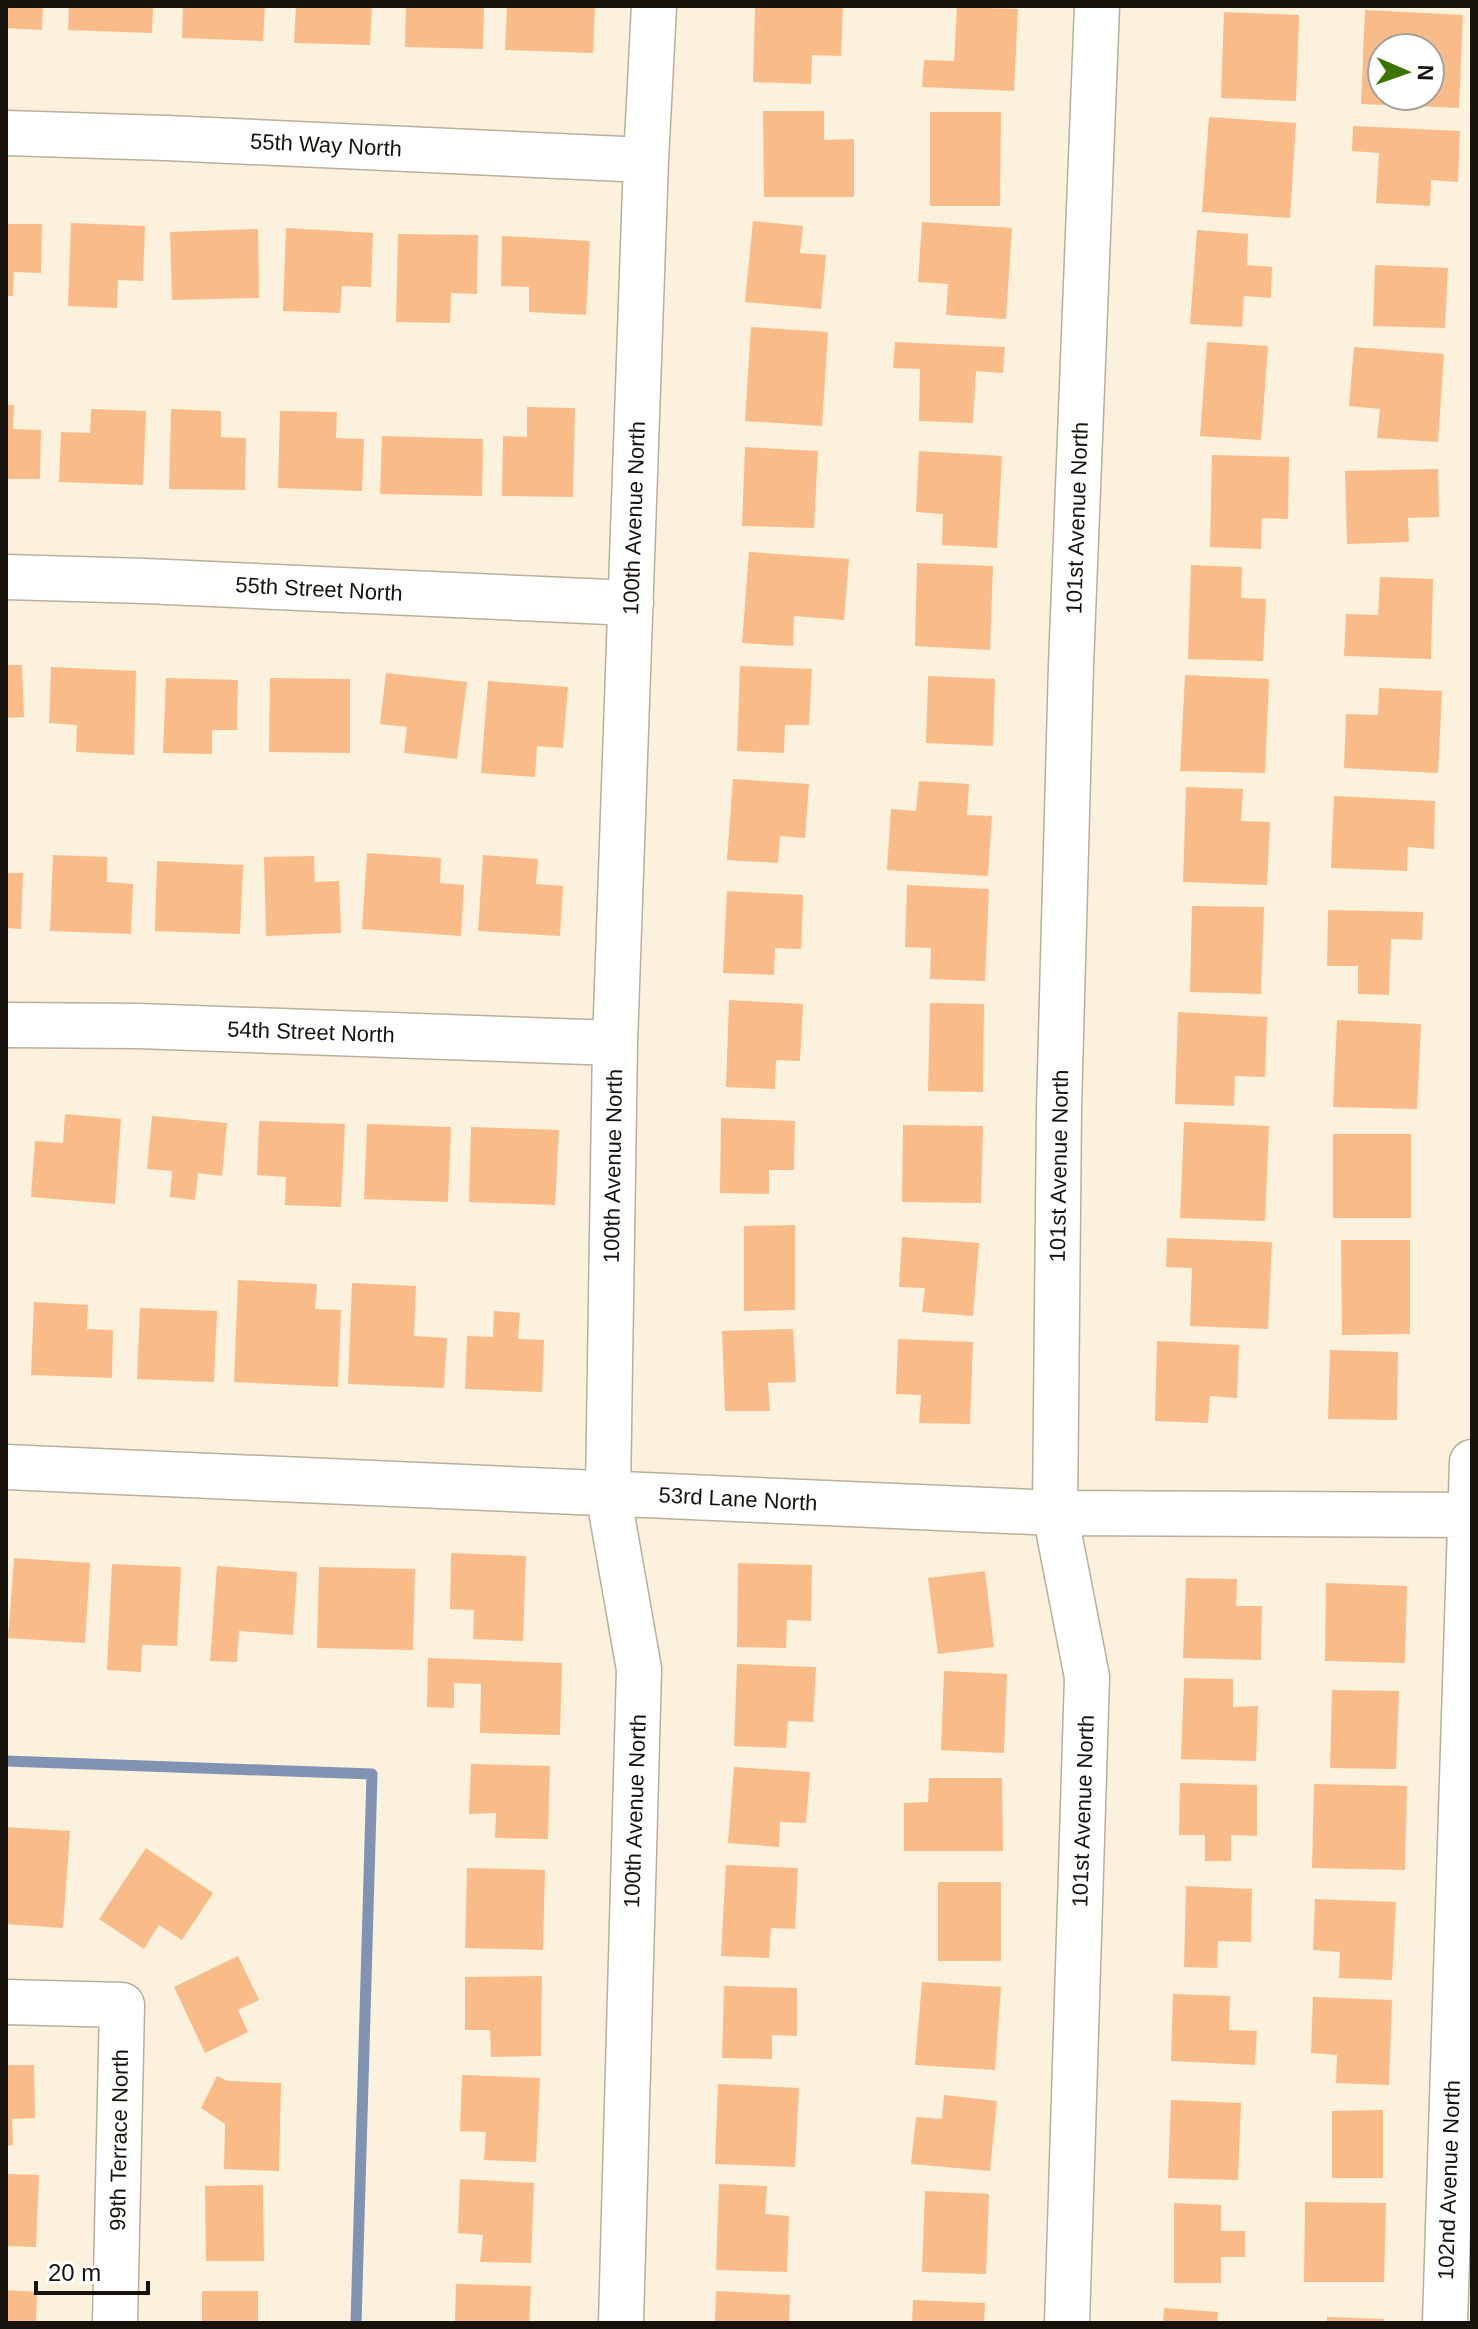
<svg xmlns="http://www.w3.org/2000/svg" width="1478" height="2329" viewBox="0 0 1478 2329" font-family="Arial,sans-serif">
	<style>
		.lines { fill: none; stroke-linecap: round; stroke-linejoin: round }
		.stream { stroke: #8093b2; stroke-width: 11 }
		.building { fill: #f9bb88; fill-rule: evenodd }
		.minor-casing { stroke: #b8af9c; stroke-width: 47 }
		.minor { stroke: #fff; stroke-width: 44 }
		.labels { text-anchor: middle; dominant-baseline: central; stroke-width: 8; stroke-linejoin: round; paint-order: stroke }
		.street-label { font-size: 22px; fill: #17130c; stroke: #fff }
	</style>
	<rect width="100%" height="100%" fill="#fbf1dd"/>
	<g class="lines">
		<path class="stream" d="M 6,1761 L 372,1774 L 356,2323"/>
	</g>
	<path class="building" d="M 6,6 L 43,6 L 42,30 L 6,28 Z
		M 69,6 L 153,6 L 152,33 L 68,30 Z
		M 183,6 L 265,6 L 263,41 L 182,38 Z
		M 296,6 L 372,6 L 370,45 L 294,43 Z
		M 406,6 L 484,6 L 483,49 L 405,47 Z
		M 507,6 L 595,6 L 593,53 L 505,50 Z
		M 755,6 L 843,6 L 841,56 L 812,55 L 811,84 L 753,82 Z
		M 957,7 L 1018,9 L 1014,91 L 922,87 L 924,60 L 954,61 Z
		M 1365,10 L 1463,15 L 1459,108 L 1361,104 ZM 1382,48 L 1430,48 L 1430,96 L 1382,96 Z
		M 1224,12 L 1299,15 L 1296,101 L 1221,98 Z
		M 763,111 L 824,111 L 824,140 L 854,139 L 854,197 L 764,197 Z
		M 930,112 L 1001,112 L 1000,206 L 930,206 Z
		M 1209,117 L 1296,123 L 1290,218 L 1202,212 Z
		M 1353,126 L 1460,131 L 1458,182 L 1431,180 L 1430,206 L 1376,203 L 1379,153 L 1352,151 Z
		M 753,221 L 803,226 L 800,253 L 826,255 L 821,309 L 745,302 Z
		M 922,222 L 1012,228 L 1006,319 L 946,315 L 948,284 L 918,282 Z
		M 71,223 L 145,226 L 143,281 L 118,280 L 117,308 L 68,306 Z
		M 6,224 L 42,224 L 41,273 L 14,272 L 13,296 L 6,296 Z
		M 286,228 L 373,233 L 371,287 L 342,286 L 340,313 L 283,311 Z
		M 258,229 L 259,298 L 172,300 L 170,232 Z
		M 1197,230 L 1248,234 L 1247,265 L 1272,267 L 1271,298 L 1244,296 L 1242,327 L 1190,324 Z
		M 398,234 L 478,235 L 477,294 L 451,293 L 450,323 L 396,322 Z
		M 502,236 L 590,241 L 586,315 L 529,312 L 529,287 L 501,286 Z
		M 1375,265 L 1448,268 L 1445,328 L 1373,326 Z
		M 751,327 L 828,332 L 822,426 L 745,421 Z
		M 895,342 L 1005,347 L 1003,373 L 976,371 L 973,423 L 919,421 L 920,369 L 893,368 Z
		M 1207,342 L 1268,346 L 1261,440 L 1200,436 Z
		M 1354,347 L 1444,354 L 1438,442 L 1377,438 L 1380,409 L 1349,406 Z
		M 6,405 L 14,405 L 13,429 L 41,430 L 40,479 L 6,479 Z
		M 527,407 L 575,408 L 573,497 L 502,496 L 503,436 L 527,437 Z
		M 91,409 L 146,411 L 143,485 L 59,482 L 61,432 L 90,433 Z
		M 171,409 L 221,411 L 221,437 L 246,438 L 245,490 L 169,489 Z
		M 280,411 L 337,412 L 336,438 L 364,439 L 362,491 L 278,488 Z
		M 382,436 L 483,439 L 482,496 L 380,494 Z
		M 745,447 L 818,451 L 814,528 L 742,526 Z
		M 919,451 L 1002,456 L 997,548 L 942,545 L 943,514 L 916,512 Z
		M 1212,455 L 1289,457 L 1288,519 L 1262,518 L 1261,549 L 1210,547 Z
		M 1438,469 L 1439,517 L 1408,518 L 1409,542 L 1347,544 L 1345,471 Z
		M 749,552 L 849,559 L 844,620 L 794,616 L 793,646 L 742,643 Z
		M 917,563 L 993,566 L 990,650 L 915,646 Z
		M 1191,565 L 1242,567 L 1241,598 L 1266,599 L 1263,661 L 1188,659 Z
		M 1380,577 L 1433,579 L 1431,659 L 1344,656 L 1346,614 L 1378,615 Z
		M 6,665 L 22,665 L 24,717 L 6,718 Z
		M 740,666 L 812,669 L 809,725 L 785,725 L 784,753 L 737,751 Z
		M 51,667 L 136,671 L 134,755 L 76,752 L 77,725 L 49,723 Z
		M 386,673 L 467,682 L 457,759 L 404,753 L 407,727 L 380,724 Z
		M 1185,675 L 1269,679 L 1265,773 L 1180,771 Z
		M 928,676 L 995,679 L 993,746 L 926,743 Z
		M 166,678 L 238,680 L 237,730 L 212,730 L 212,754 L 163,753 Z
		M 270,678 L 350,679 L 350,753 L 269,752 Z
		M 488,681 L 568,687 L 563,748 L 537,746 L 535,777 L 481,773 Z
		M 1379,688 L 1442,691 L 1438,773 L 1344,768 L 1346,714 L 1378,715 Z
		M 733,779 L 809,784 L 805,838 L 780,836 L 778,863 L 727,860 Z
		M 919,781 L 969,784 L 967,815 L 992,816 L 988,876 L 887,870 L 891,809 L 916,811 Z
		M 1186,787 L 1243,789 L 1241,821 L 1270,822 L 1267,885 L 1183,882 Z
		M 1334,796 L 1435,801 L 1434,849 L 1408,847 L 1407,871 L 1331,868 Z
		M 367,853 L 441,858 L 440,883 L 464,885 L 461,936 L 362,929 Z
		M 53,855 L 107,857 L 107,882 L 133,884 L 131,934 L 50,931 Z
		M 483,855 L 538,859 L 536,884 L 563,886 L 560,936 L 478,931 Z
		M 314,856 L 315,882 L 339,881 L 341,933 L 266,936 L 264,857 Z
		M 157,861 L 243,865 L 240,934 L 155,931 Z
		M 6,873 L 23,873 L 21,929 L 6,928 Z
		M 907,885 L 989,889 L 985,981 L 930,979 L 931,948 L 905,947 Z
		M 727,891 L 803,895 L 801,949 L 775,948 L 774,975 L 723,973 Z
		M 1192,906 L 1264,907 L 1261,994 L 1190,992 Z
		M 1328,910 L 1423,912 L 1422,940 L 1391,939 L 1389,995 L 1358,994 L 1358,966 L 1327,966 Z
		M 729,1000 L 803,1004 L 800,1061 L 776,1060 L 775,1089 L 726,1087 Z
		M 930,1003 L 984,1004 L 983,1092 L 928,1091 Z
		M 1178,1012 L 1267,1017 L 1265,1077 L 1235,1076 L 1234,1106 L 1175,1104 Z
		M 1337,1020 L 1421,1024 L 1417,1109 L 1333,1107 Z
		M 65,1114 L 121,1119 L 115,1204 L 31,1197 L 35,1141 L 63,1143 Z
		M 152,1116 L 227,1123 L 222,1176 L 198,1173 L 195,1200 L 170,1197 L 172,1171 L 147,1169 Z
		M 721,1118 L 795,1121 L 794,1170 L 769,1170 L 769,1194 L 720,1193 Z
		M 259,1121 L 345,1124 L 341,1207 L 285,1205 L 286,1177 L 257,1175 Z
		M 1184,1122 L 1269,1126 L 1265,1221 L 1180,1218 Z
		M 367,1124 L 451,1127 L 448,1202 L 364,1199 Z
		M 903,1125 L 983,1126 L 981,1203 L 902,1202 Z
		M 471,1127 L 559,1130 L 555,1205 L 469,1202 Z
		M 1333,1134 L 1411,1134 L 1411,1218 L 1333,1218 Z
		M 795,1225 L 795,1310 L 744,1311 L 744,1226 Z
		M 902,1237 L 979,1243 L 973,1316 L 922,1312 L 925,1288 L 899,1287 Z
		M 1167,1238 L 1272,1242 L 1268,1329 L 1190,1326 L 1192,1268 L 1166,1267 Z
		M 1341,1240 L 1410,1240 L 1410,1334 L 1342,1335 Z
		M 238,1280 L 317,1284 L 315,1309 L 341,1310 L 338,1387 L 234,1382 Z
		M 352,1283 L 416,1286 L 414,1336 L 447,1338 L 444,1388 L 348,1384 Z
		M 34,1302 L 88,1305 L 87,1329 L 113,1330 L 112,1378 L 31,1375 Z
		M 140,1308 L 217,1311 L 214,1382 L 137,1379 Z
		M 494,1311 L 520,1313 L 518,1339 L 544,1340 L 542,1392 L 465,1389 L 467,1336 L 493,1337 Z
		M 793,1329 L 796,1382 L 768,1383 L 770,1411 L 725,1411 L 722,1331 Z
		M 898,1339 L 973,1342 L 970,1424 L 919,1423 L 921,1395 L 896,1394 Z
		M 1157,1341 L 1239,1345 L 1237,1398 L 1210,1396 L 1208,1423 L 1155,1421 Z
		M 1330,1350 L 1398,1352 L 1397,1420 L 1328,1419 Z
		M 451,1553 L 526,1556 L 523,1641 L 473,1639 L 474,1610 L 450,1609 Z
		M 14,1558 L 90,1563 L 85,1643 L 8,1638 Z
		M 738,1563 L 812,1565 L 811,1621 L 787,1620 L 786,1648 L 737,1647 Z
		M 112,1564 L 181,1567 L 177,1646 L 142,1645 L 141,1672 L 107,1670 Z
		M 217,1566 L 297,1572 L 293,1635 L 239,1631 L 237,1662 L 210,1661 Z
		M 319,1567 L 415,1569 L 413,1650 L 317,1648 Z
		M 985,1571 L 994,1647 L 938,1654 L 928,1578 Z
		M 1186,1578 L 1237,1579 L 1236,1606 L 1262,1606 L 1261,1660 L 1183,1658 Z
		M 1326,1583 L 1407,1586 L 1405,1663 L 1325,1661 Z
		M 428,1658 L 562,1663 L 560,1735 L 480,1733 L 481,1684 L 454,1683 L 454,1708 L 427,1707 Z
		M 737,1664 L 816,1667 L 813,1722 L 788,1721 L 786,1748 L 734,1746 Z
		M 944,1671 L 1007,1674 L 1004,1753 L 941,1750 Z
		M 1184,1678 L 1233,1679 L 1233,1707 L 1258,1706 L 1256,1761 L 1181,1759 Z
		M 1332,1690 L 1399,1691 L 1396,1769 L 1330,1768 Z
		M 471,1764 L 550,1766 L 548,1839 L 495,1838 L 496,1813 L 469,1814 Z
		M 734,1767 L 810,1772 L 806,1823 L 780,1822 L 779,1847 L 728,1843 Z
		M 929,1778 L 1002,1778 L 1003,1851 L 904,1851 L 904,1803 L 928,1802 Z
		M 1180,1783 L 1257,1785 L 1257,1836 L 1231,1835 L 1231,1861 L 1205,1861 L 1205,1835 L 1179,1835 Z
		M 1314,1784 L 1407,1786 L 1405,1870 L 1312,1868 Z
		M 6,1827 L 70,1831 L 63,1928 L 6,1924 Z
		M 146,1848 L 213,1893 L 182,1940 L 159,1925 L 144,1949 L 99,1919 Z
		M 726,1865 L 798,1868 L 795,1929 L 771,1928 L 769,1958 L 721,1956 Z
		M 467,1868 L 545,1870 L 543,1950 L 465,1948 Z
		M 938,1882 L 1001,1882 L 1001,1961 L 938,1961 Z
		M 1186,1886 L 1252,1889 L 1251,1942 L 1218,1941 L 1217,1968 L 1184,1967 Z
		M 1315,1899 L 1396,1902 L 1392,1980 L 1339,1978 L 1340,1952 L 1313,1950 Z
		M 238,1956 L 259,2000 L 238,2010 L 248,2032 L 205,2053 L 174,1987 Z
		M 542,1976 L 541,2056 L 491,2057 L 490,2030 L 465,2030 L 465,1977 Z
		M 922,1982 L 1001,1987 L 995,2070 L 915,2065 Z
		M 724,1986 L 797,1988 L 797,2036 L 772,2035 L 772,2059 L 722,2058 Z
		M 1173,1994 L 1230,1996 L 1229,2030 L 1257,2031 L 1255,2065 L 1171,2061 Z
		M 1313,1997 L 1392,2000 L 1389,2085 L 1336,2083 L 1337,2055 L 1311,2053 Z
		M 6,2065 L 34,2065 L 35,2118 L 12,2119 L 13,2145 L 6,2146 Z
		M 462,2075 L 540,2078 L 536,2162 L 484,2160 L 486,2132 L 460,2131 Z
		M 217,2076 L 228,2081 L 281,2083 L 279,2171 L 224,2169 L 225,2124 L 201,2108 Z
		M 718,2084 L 799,2088 L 795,2167 L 715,2164 Z
		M 944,2095 L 997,2101 L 990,2171 L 911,2164 L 916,2117 L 942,2119 Z
		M 1171,2100 L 1241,2103 L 1238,2180 L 1168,2178 Z
		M 1383,2110 L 1383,2178 L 1332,2178 L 1332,2111 Z
		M 6,2174 L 39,2175 L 36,2247 L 6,2246 Z
		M 460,2179 L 534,2183 L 531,2263 L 480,2262 L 483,2235 L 458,2233 Z
		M 719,2184 L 767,2186 L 765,2214 L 789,2216 L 787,2272 L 716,2270 Z
		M 263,2185 L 264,2261 L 206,2261 L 205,2186 Z
		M 925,2191 L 989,2194 L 986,2274 L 922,2272 Z
		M 1305,2202 L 1386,2203 L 1384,2282 L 1304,2282 Z
		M 1174,2203 L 1221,2205 L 1221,2231 L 1245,2231 L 1245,2257 L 1221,2257 L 1221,2283 L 1174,2283 Z
		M 456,2284 L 531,2286 L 529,2323 L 455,2323 Z
		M 6,2290 L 37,2292 L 36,2323 L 6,2323 Z
		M 202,2291 L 258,2291 L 258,2323 L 202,2323 Z
		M 716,2291 L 790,2295 L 789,2323 L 715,2323 Z
		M 913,2300 L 985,2303 L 984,2323 L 912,2323 Z
		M 1164,2308 L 1218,2312 L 1217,2323 L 1163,2323 Z
		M 1327,2317 L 1384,2319 L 1383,2323 L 1327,2323 Z"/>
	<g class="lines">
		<defs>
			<path id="minor" d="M 6,133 L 166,138 L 646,160
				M 6,577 L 145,581 L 631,603
				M 6,1025 L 138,1026 L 615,1043
				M 6,1467 L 1055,1513 L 1470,1515
				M 6,2002 L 122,2005 L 115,2323
				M 621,2323 L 639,1669 L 608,1493 L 615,1043 L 646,160 L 654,6
				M 1067,2323 L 1087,1677 L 1055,1513 L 1059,1109 L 1071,665 L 1097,6
				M 1445,2323 L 1472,1462"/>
		</defs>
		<use href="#minor" class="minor-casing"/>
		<use href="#minor" class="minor"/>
	</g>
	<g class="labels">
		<g class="street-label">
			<text transform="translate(326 145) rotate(3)">55th Way North</text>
			<text transform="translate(634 518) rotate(-88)">100th Avenue North</text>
			<text transform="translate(1077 518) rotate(-88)">101st Avenue North</text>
			<text transform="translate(319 589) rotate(3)">55th Street North</text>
			<text transform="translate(311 1032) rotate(2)">54th Street North</text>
			<text transform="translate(613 1166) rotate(-89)">100th Avenue North</text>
			<text transform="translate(1059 1166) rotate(-89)">101st Avenue North</text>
			<text transform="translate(738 1499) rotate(3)">53rd Lane North</text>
			<text transform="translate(635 1811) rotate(-88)">100th Avenue North</text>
			<text transform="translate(1083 1811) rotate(-88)">101st Avenue North</text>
			<text transform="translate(119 2140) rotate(-89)">99th Terrace North</text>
			<text transform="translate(1449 2180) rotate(-88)">102nd Avenue North</text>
		</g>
	</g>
	<rect width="1478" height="2329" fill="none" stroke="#17130c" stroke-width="16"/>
	<g transform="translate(1406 72) rotate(92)"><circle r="38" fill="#ffffff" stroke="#a2a19e" stroke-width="2"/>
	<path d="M0-6L14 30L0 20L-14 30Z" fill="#3c7402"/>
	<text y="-12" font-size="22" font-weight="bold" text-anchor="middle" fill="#17130c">N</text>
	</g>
	<path d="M36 2281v12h112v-12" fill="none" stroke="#17130c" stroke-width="4"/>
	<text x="48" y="2281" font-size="24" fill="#17130c" stroke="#ffffff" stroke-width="6" paint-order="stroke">20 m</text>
</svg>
